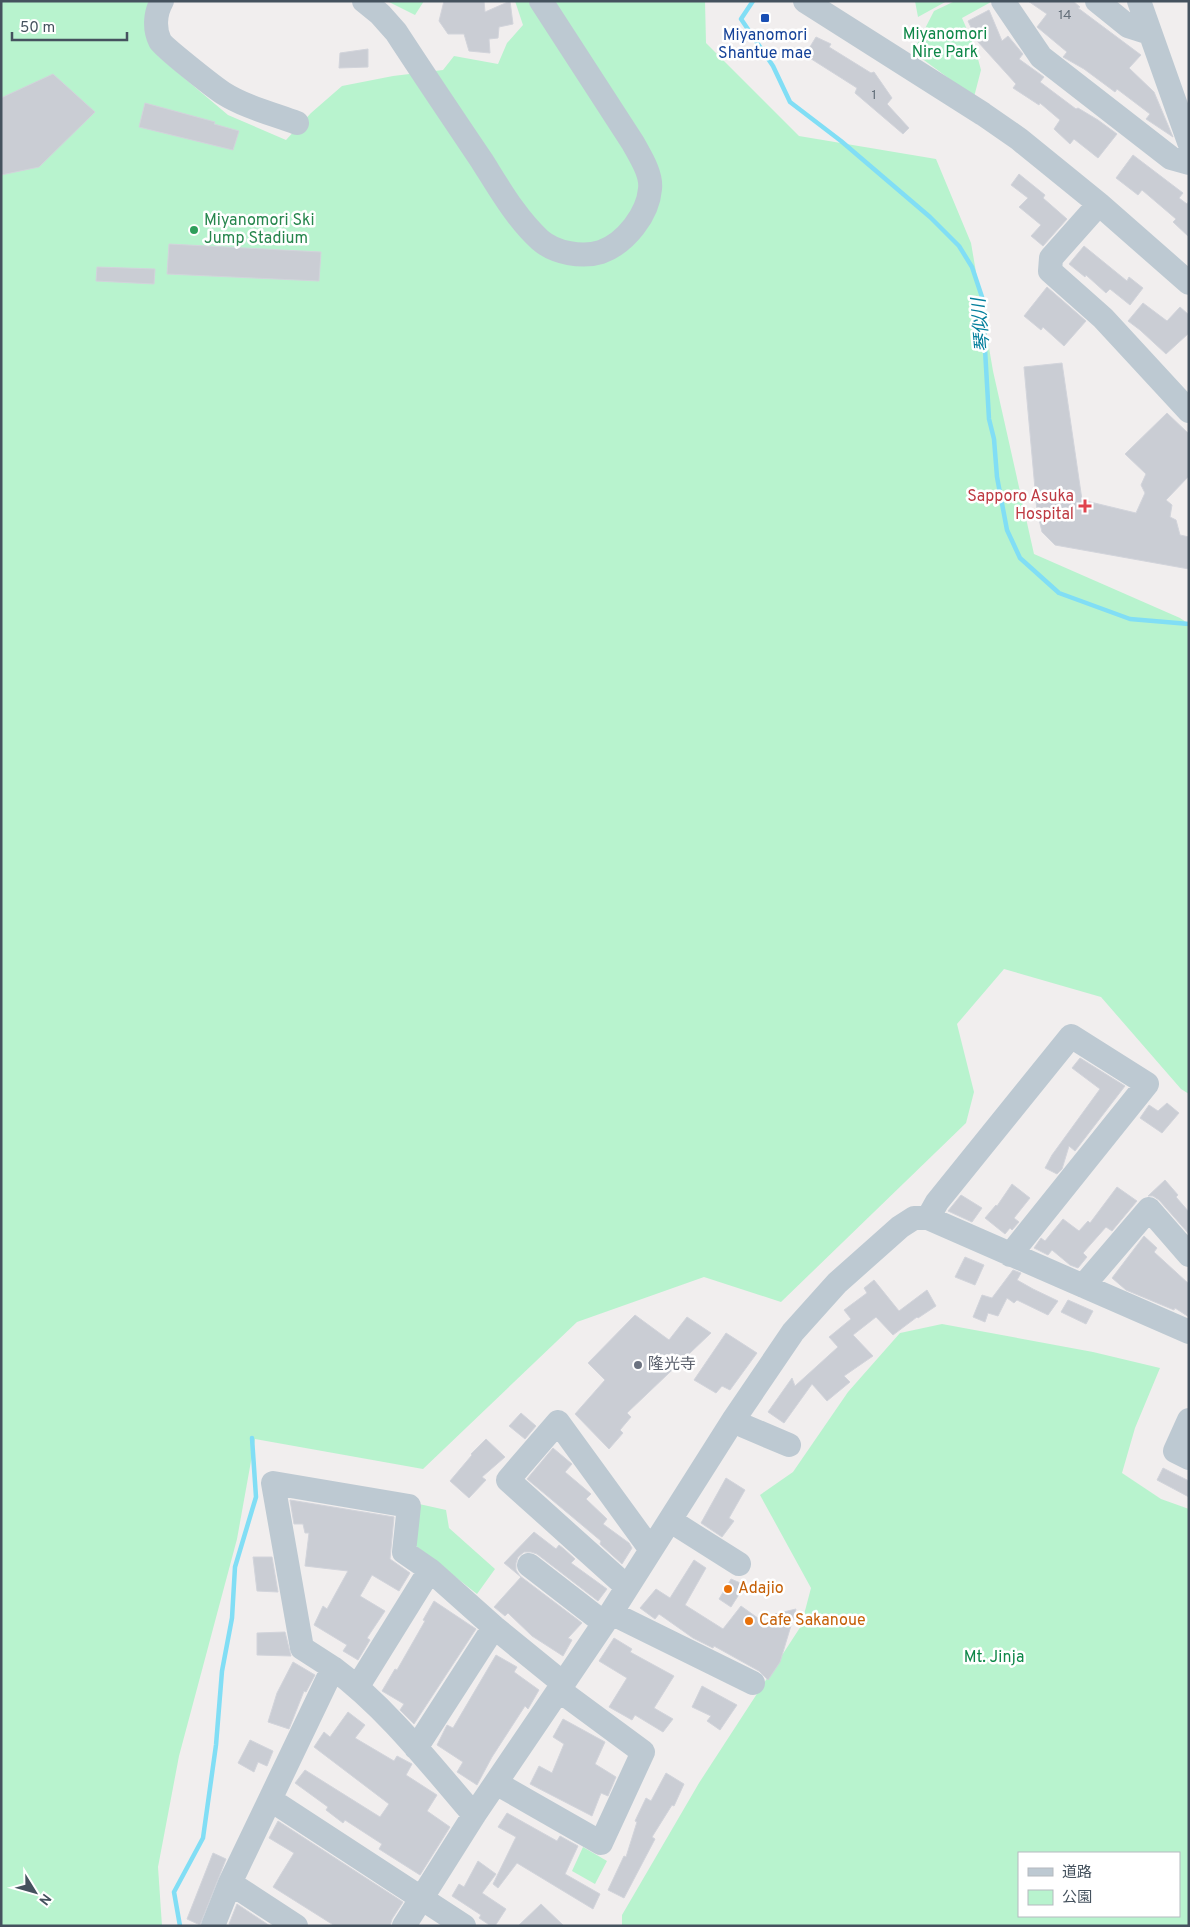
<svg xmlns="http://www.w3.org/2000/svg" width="1190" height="1927" viewBox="0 0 1190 1927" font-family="Overpass,'Noto Sans JP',sans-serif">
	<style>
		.green { fill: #b8f3ce; fill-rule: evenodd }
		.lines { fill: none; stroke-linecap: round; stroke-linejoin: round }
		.stream { stroke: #81def5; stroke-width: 4.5 }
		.building { fill: #cacdd4; stroke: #d2d4db }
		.minor { stroke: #bdc9d2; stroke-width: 24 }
		.transit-dot { fill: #1a4fb4; stroke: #fff; stroke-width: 2 }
		.leisure-dot { fill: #2e9e5b; stroke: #fff; stroke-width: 2 }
		.health-dot { fill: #e0444e; stroke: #fff; stroke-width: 2 }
		.worship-dot { fill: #6b7280; stroke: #fff; stroke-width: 2 }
		.food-dot { fill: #e8710a; stroke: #fff; stroke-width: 2 }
		.labels { text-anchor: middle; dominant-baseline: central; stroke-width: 5; stroke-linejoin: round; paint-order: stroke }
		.number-label { font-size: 14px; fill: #66717c }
		.park-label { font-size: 16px; fill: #0e8748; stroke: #fff }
		.transit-label { font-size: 16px; fill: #164399; stroke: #fff }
		.leisure-label { font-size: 16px; fill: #27864d; stroke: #fff; text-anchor: start }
		.health-label { font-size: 16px; fill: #be3a42; stroke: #fff; text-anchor: end }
		.worship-label { font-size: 16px; fill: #5b616d; stroke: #fff; text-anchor: start }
		.food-label { font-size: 16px; fill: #c56008; stroke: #fff; text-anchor: start }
		.water-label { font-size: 18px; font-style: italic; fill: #037f9c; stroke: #fff }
	</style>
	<rect width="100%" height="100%" fill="#f1eeee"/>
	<path class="green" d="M 1,1 L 152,1 L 158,56 L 228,115 L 286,140 L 311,113 L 342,86 L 393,76 L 443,70 L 454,56 L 498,64 L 507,43 L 523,25 L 515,1 L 705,1 L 706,43 L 799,136 L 936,159 L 971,243 L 993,371 L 1034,554 L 1180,618 L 1189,624 L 1189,1094 L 1181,1089 L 1101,997 L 1004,969 L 957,1024 L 974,1092 L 966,1123 L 781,1302 L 704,1277 L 577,1322 L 423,1469 L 255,1439 L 237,1539 L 179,1756 L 158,1867 L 162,1926 L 1,1926 Z
		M 387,1 L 424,1 L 415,15 Z
		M 915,1 L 947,1 L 918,17 Z
		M 955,1 L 991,2 L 962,18 L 975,48 L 981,70 L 974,97 L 913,52 L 934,11 Z
		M 942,1324 L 1093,1352 L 1160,1368 L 1135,1428 L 1122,1473 L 1161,1499 L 1189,1509 L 1189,1926 L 622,1926 L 622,1915 L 699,1783 L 801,1626 L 811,1588 L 760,1495 L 793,1472 L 848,1392 L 900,1333 ZM 1019,1853 L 1179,1853 L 1179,1916 L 1019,1916 Z
		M 419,1504 L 446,1510 L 449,1528 L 495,1569 L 477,1594 L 416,1546 Z
		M 583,1847 L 607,1861 L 595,1884 L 572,1871 Z"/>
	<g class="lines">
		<path class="stream" d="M 753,1 L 741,19 L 773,66 L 790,102 L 841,141 L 930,217 L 959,246 L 972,267 L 982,297 L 989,419 L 994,439 L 997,477 L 1007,530 L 1020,558 L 1059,593 L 1130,619 L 1189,624
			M 180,1926 L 174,1892 L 203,1838 L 216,1745 L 222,1671 L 232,1618 L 235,1567 L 256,1497 L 252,1438"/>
	</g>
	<path class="building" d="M 444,1 L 484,1 L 485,12 L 510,1 L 513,24 L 499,27 L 498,38 L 489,39 L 490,53 L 469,51 L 464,34 L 448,34 L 439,21 Z
		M 1028,1 L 1073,1 L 1080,7 L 1078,8 L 1141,55 L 1129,68 L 1154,92 L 1173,137 L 1146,119 L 1150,114 L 1117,89 L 1115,92 L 1084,69 L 1063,57 L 1067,52 L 1037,27 L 1047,14 Z
		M 989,10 L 1002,41 L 1008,36 L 1023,54 L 1019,59 L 1044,77 L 1040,82 L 1076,109 L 1078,108 L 1098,120 L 1117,134 L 1098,158 L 1074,139 L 1070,144 L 1054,129 L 1060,120 L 1040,103 L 1039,105 L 1013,88 L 1016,84 L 978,42 L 968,21 Z
		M 816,37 L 831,44 L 829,47 L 871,73 L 874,72 L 892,98 L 887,104 L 909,128 L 903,134 L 855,93 L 857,88 L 805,55 Z
		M 368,49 L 368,67 L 339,68 L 340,53 Z
		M 53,74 L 95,112 L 39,167 L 1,175 L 1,98 Z
		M 145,103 L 215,122 L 214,124 L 239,131 L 233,150 L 139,127 Z
		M 1133,155 L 1183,193 L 1179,198 L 1187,204 L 1189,201 L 1189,237 L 1173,222 L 1176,219 L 1142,190 L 1138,195 L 1116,178 Z
		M 1019,174 L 1045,195 L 1043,198 L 1067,219 L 1043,246 L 1031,236 L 1041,225 L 1019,207 L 1028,198 L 1011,185 Z
		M 169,244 L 321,252 L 319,281 L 167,274 Z
		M 1084,246 L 1127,281 L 1129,277 L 1143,288 L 1130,305 L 1110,289 L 1106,293 L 1086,275 L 1085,277 L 1069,264 Z
		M 97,267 L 155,269 L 154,284 L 96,281 Z
		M 1047,287 L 1086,321 L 1064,346 L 1043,327 L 1041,330 L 1024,316 Z
		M 1143,303 L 1167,321 L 1180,307 L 1189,315 L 1189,333 L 1166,354 L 1140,330 L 1128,321 Z
		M 1062,363 L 1082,500 L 1136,513 L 1145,493 L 1141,485 L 1146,474 L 1125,454 L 1167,413 L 1189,434 L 1189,476 L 1166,500 L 1172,505 L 1170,517 L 1176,520 L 1180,535 L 1189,537 L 1189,569 L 1055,545 L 1042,532 L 1037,511 L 1024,367 Z
		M 1080,1058 L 1125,1086 L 1075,1151 L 1069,1146 L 1062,1169 L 1057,1174 L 1045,1168 L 1052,1155 L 1100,1089 L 1072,1068 Z
		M 1167,1103 L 1179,1113 L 1162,1133 L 1140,1118 L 1149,1105 L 1158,1111 Z
		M 1165,1180 L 1178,1195 L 1176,1197 L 1189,1212 L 1189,1234 L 1159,1200 L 1153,1196 L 1148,1196 Z
		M 1012,1184 L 1030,1198 L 1014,1218 L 1019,1222 L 1012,1230 L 1010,1228 L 1005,1234 L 985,1218 L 996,1205 L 997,1206 Z
		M 1117,1187 L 1137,1201 L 1112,1231 L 1106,1227 L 1083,1253 L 1087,1257 L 1078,1268 L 1070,1265 L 1052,1250 L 1048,1255 L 1034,1248 L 1041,1238 L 1045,1241 L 1063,1219 L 1079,1231 L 1088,1221 L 1090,1223 Z
		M 961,1195 L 982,1208 L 972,1222 L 948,1211 Z
		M 1144,1236 L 1157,1248 L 1154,1252 L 1189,1284 L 1189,1317 L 1175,1308 L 1174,1310 L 1126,1290 L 1112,1278 Z
		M 965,1257 L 984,1265 L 975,1285 L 955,1277 Z
		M 1013,1270 L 1021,1273 L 1017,1280 L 1033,1289 L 1058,1301 L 1048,1315 L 1017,1300 L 1014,1303 L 1007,1298 L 998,1316 L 988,1313 L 985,1322 L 973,1317 L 982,1295 L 992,1298 Z
		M 874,1280 L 899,1311 L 927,1290 L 936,1306 L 918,1318 L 917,1317 L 893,1335 L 876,1317 L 853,1335 L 873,1356 L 844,1376 L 850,1382 L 827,1401 L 812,1384 L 784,1423 L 768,1412 L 792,1378 L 795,1386 L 838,1347 L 829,1337 L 851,1319 L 844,1310 L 867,1293 L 864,1288 Z
		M 1068,1300 L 1093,1311 L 1086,1324 L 1061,1312 Z
		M 635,1315 L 669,1340 L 687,1317 L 711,1333 L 627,1413 L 631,1417 L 620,1430 L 623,1433 L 609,1449 L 575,1414 L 605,1380 L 588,1363 Z
		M 726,1333 L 757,1353 L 730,1390 L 722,1386 L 716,1393 L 694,1380 Z
		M 521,1413 L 536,1426 L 525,1439 L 509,1426 Z
		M 486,1439 L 505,1457 L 482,1477 L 486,1480 L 469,1498 L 450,1481 L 472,1455 L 471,1454 Z
		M 553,1448 L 572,1464 L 565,1472 L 591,1494 L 586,1499 L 607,1519 L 603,1524 L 629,1543 L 632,1548 L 622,1564 L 600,1544 L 601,1541 L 527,1479 Z
		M 1163,1468 L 1189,1481 L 1189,1497 L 1157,1480 Z
		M 726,1478 L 745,1490 L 729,1518 L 734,1521 L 722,1537 L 701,1523 Z
		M 290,1500 L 394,1517 L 390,1559 L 410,1573 L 399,1591 L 372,1575 L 360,1596 L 385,1611 L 367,1638 L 370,1640 L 358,1660 L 343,1651 L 347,1645 L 314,1625 L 323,1606 L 327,1609 L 348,1571 L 305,1566 L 309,1533 L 305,1533 L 303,1524 L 294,1524 Z
		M 534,1532 L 556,1549 L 559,1545 L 564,1549 L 575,1559 L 571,1563 L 607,1589 L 598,1601 L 537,1554 L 531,1552 L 524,1552 L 518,1557 L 516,1563 L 516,1570 L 520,1576 L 582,1623 L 568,1638 L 572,1640 L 563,1656 L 532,1636 L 508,1613 L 505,1616 L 494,1607 L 521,1577 L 504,1563 Z
		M 253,1557 L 272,1557 L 278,1592 L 257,1591 Z
		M 694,1560 L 706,1568 L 685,1605 L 723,1629 L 741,1606 L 769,1626 L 775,1614 L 796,1609 L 780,1662 L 768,1680 L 759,1671 L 714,1646 L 713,1648 L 693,1638 L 659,1614 L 655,1619 L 640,1608 L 656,1589 L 670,1598 Z
		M 731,1579 L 745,1585 L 731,1607 L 719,1599 Z
		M 434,1601 L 476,1629 L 414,1724 L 400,1710 L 404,1704 L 382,1691 L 395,1669 L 397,1670 L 425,1621 L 423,1620 Z
		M 285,1632 L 291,1656 L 257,1655 L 257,1633 Z
		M 614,1638 L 632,1649 L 630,1652 L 674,1676 L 654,1708 L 673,1719 L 663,1732 L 635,1715 L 632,1720 L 609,1707 L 627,1678 L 599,1661 Z
		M 496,1655 L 517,1667 L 514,1672 L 539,1690 L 528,1709 L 525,1706 L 492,1757 L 477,1785 L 457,1772 L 463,1762 L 437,1745 L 447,1725 L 453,1728 Z
		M 293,1662 L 315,1675 L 306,1692 L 304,1691 L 289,1729 L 268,1722 L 277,1693 Z
		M 702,1686 L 737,1705 L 720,1730 L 707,1721 L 711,1716 L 692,1707 Z
		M 348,1712 L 365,1725 L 355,1738 L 394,1761 L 397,1756 L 412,1764 L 406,1775 L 437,1795 L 427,1811 L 450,1827 L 420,1875 L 379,1849 L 382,1844 L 345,1820 L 343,1823 L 326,1810 L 328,1807 L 295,1783 L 305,1770 L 380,1817 L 389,1804 L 314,1747 L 324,1732 L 330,1737 Z
		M 563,1719 L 605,1742 L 595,1764 L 616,1777 L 608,1796 L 601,1793 L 592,1816 L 530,1784 L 539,1766 L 552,1773 L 564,1744 L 553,1737 Z
		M 250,1740 L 273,1751 L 267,1766 L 258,1762 L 254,1772 L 238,1763 Z
		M 666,1773 L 684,1784 L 674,1806 L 672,1805 L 652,1837 L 655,1839 L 624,1898 L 608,1890 L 624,1856 L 626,1857 L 637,1822 L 635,1821 L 646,1798 L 651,1801 Z
		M 507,1813 L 557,1841 L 560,1836 L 578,1846 L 565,1874 L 600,1894 L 593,1909 L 517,1863 L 498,1888 L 493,1884 L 516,1837 L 498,1827 Z
		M 278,1821 L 403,1902 L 392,1919 L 390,1926 L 335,1926 L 273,1887 L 294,1853 L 269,1838 Z
		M 213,1853 L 226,1859 L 200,1925 L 187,1919 Z
		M 478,1861 L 496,1874 L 482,1893 L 506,1909 L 495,1926 L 491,1926 L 479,1918 L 481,1915 L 452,1896 L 459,1884 L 464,1887 Z
		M 237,1904 L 270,1926 L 232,1926 L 229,1924 Z
		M 541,1904 L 564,1926 L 518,1926 Z"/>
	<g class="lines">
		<path class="minor" d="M 162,1 C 155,13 154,29 160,41 C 164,48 214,87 223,93 C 245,107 273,114 297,123
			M 364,1 L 380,14 L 396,32 C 424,75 453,118 482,161 C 499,188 516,218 540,240 C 555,253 582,258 601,252 C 626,243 648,214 650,189 C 652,174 640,156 633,143 L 541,1
			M 805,1 L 983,114 L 1019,139 L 1099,204 L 1189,283
			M 1003,1 L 1041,57 L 1171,158 L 1189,163
			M 1097,1 L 1128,26 L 1150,33
			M 1139,1 L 1189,142
			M 1099,204 L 1051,258 L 1050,271 L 1103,318 L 1189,411
			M 928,1218 L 937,1202 L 1071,1036 L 1147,1084 L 1010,1255
			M 1083,1286 L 1149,1209 L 1189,1255
			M 734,1419 L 744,1426 L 789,1445
			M 1189,1420 L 1175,1451 L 1189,1458
			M 671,1521 L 739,1564
			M 529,1565 L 604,1623
			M 627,1587 L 508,1480 L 558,1422 L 651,1550
			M 611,1613 L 753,1683
			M 333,1668 C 387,1708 430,1764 474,1815
			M 358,1686 L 430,1570
			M 416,1748 L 494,1627
			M 496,1783 L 601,1843 L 643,1752 L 559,1690
			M 271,1800 L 464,1926
			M 230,1883 L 296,1926
			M 213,1926 L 230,1883 L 333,1668 L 302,1648 L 273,1483 L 409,1506 L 404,1552 L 430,1570 L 494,1627 L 564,1684
			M 404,1926 L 474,1815 L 611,1613 L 734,1419 L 793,1332 L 837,1283 L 900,1227 L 914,1218 L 928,1218 L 1189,1332"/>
	</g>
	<rect class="transit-dot" x="760" y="13" width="10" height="10" rx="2.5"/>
	<circle class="leisure-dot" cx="194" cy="230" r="5"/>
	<path class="health-dot" d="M1082.5 498.5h5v5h5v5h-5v5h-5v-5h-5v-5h5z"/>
	<circle class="worship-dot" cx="638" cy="1365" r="5"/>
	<g class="food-dot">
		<circle cx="728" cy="1589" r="5"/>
		<circle cx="749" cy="1621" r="5"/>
	</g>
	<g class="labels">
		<g class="number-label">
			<text x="1065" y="15">14</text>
			<text x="874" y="95">1</text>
		</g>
		<g class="park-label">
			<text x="945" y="35">Miyanomori<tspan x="945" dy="18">Nire Park</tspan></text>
			<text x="994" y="1658">Mt. Jinja</text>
		</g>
		<g class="transit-label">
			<text x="765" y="36">Miyanomori<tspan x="765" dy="18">Shantue mae</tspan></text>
		</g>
		<g class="leisure-label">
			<text x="204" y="221">Miyanomori Ski<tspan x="204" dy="18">Jump Stadium</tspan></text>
		</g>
		<g class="health-label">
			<text x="1074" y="497">Sapporo Asuka<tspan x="1074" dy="18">Hospital</tspan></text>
		</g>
		<g class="worship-label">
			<text x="648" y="1365">隆光寺</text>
		</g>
		<g class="food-label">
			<text x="738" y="1589">Adajio</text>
			<text x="759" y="1621">Cafe Sakanoue</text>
		</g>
		<g class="water-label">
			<text transform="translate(982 325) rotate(-95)">琴似川</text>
		</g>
	</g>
	<rect width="1190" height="1927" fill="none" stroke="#45525e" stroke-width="5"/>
	<rect x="1018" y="1852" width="162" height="65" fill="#ffffff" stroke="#b5babf"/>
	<rect x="1028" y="1868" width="25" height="8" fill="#bdc9d2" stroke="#b5babf"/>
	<text x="1062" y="1877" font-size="15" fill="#45525e">道路</text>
	<rect x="1028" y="1890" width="25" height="15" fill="#b8f3ce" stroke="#b5babf"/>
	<text x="1062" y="1902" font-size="15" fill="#45525e">公園</text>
	<g transform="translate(35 1892) rotate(127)" stroke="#ffffff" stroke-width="4" paint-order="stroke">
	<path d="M0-4L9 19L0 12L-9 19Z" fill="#45525e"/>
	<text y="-8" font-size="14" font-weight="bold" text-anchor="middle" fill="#45525e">N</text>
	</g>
	<path d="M12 32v8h115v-8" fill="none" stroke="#45525e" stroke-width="2.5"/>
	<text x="20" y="32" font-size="15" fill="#45525e" stroke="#ffffff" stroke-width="4" paint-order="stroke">50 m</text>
</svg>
